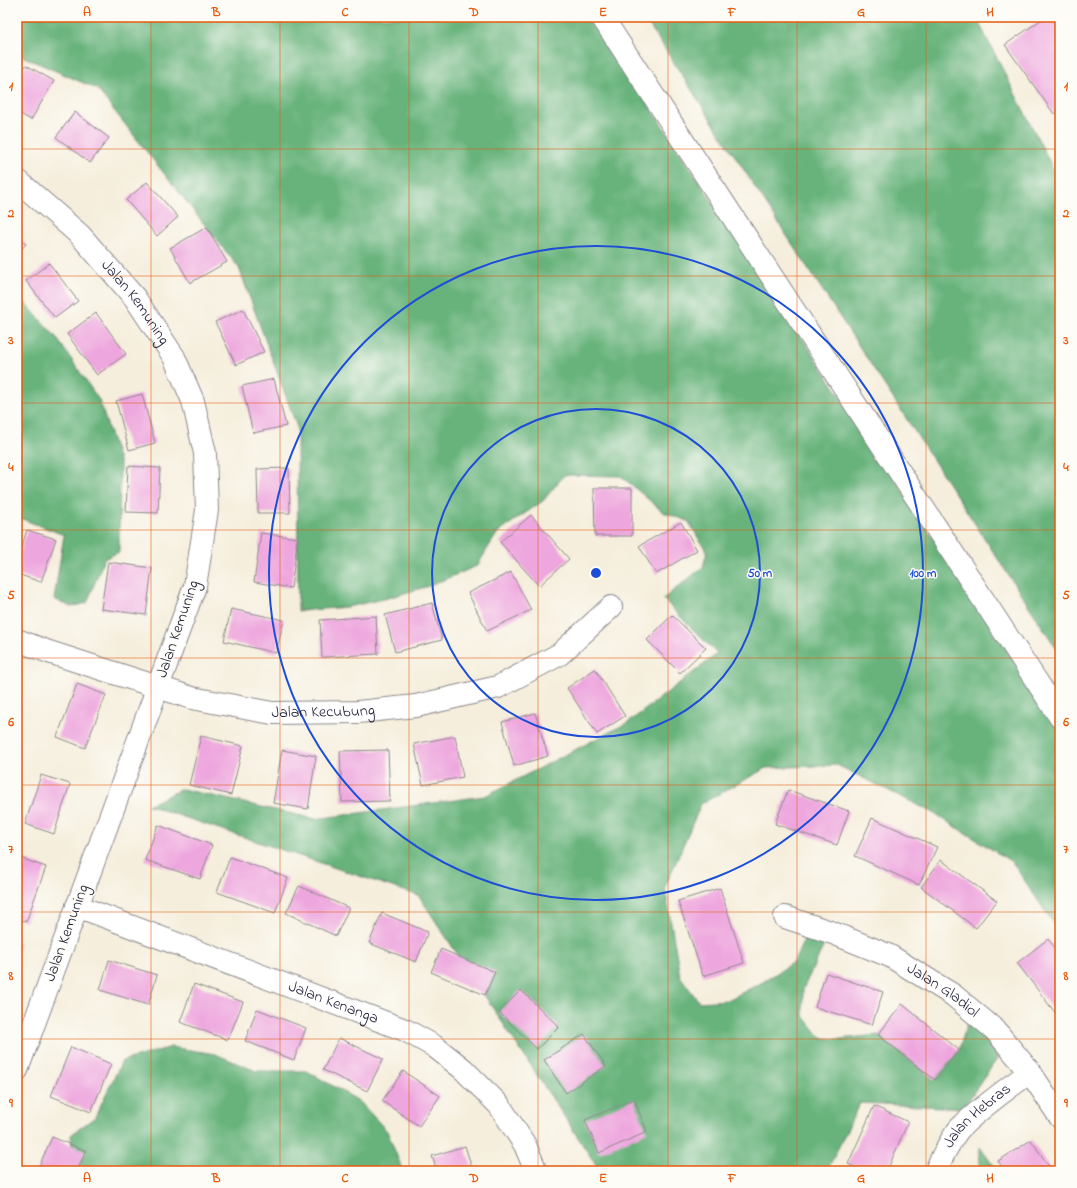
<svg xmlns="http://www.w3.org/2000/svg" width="1077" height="1188" viewBox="0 0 1077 1188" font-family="'Indie Flower',sans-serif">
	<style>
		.forest { fill: #67b37c; stroke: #446a5c }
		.building { fill: #eea7de }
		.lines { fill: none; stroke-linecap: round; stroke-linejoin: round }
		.minor-casing { stroke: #8c888c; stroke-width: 24 }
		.minor { stroke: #fff; stroke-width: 22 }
		.grid { fill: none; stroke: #e8590c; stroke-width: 1; stroke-opacity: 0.55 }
		.ring { fill: none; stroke: #1d4ed8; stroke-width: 2 }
		.labels { text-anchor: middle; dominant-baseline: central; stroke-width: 3; stroke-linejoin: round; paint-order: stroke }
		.street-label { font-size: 16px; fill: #22223b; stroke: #fdfcf7 }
		.centre { fill: #1d4ed8; stroke: #fdfcf7; stroke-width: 2 }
		.ring-label { font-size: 12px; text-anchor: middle; font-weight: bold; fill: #1d4ed8; stroke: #fdfcf7; stroke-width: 3; stroke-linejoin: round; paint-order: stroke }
		.neatline { fill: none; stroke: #e8590c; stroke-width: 1.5 }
		.grid-label { font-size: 13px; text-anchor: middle; font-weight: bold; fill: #e8590c }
	</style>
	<rect width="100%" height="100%" fill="#fdfcf7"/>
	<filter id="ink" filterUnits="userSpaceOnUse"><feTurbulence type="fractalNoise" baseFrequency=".025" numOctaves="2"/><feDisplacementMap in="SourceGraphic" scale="8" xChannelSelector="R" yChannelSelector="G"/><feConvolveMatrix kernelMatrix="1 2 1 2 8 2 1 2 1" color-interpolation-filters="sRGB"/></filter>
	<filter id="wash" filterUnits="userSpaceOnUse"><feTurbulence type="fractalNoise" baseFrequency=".012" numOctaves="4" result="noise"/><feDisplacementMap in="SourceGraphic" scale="16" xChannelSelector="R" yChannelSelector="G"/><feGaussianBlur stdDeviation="0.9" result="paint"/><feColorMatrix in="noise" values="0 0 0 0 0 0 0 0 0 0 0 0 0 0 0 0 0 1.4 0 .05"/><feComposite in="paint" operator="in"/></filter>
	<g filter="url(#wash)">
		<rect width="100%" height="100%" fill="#f5eedc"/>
		<path class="forest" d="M 17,17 L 591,17 L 1060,730 L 1060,933 L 1012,862 L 932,812 L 837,765 L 766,768 L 701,804 L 665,887 L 680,976 L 699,1002 L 728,1000 L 763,982 L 794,962 L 805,937 L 823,937 L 825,943 L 803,989 L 803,1015 L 821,1038 L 840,1039 L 878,1035 L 935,1080 L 959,1050 L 969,1017 L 995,1039 L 997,1059 L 963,1108 L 860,1103 L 827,1171 L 600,1171 L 419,896 L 148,805 L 182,789 L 315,819 L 485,796 L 629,722 L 717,654 L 663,599 L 703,567 L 707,552 L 688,521 L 663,512 L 621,476 L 564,475 L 543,501 L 498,532 L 477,566 L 429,586 L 384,599 L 347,607 L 298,611 L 297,427 L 239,268 L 97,89 L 17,54 Z
			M 644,17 L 976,17 L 1060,182 L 1060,654 Z
			M 17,294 L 56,337 L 99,400 L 120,464 L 119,552 L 104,559 L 87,603 L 71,607 L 54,599 L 64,535 L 17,517 Z
			M 171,1047 L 215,1054 L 256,1071 L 307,1071 L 359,1101 L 387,1131 L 403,1171 L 74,1171 L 71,1135 L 95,1117 L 122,1061 Z
			M 980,1147 L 997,1171 L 979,1171 Z"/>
		<g id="blocks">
			<path class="building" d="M 1045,17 L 1060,17 L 1060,110 L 1054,114 L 1005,45 Z
				M 26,65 L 54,81 L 31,120 L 17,112 L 17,80 Z
				M 75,112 L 109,138 L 90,163 L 56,137 Z
				M 147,182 L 178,217 L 157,236 L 126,200 Z
				M 207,227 L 227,262 L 190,283 L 170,248 Z
				M 17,237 L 26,244 L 17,254 Z
				M 49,263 L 78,301 L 55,318 L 26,281 Z
				M 243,309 L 264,352 L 236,365 L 215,322 Z
				M 96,313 L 126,354 L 97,375 L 67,334 Z
				M 274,379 L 286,426 L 253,433 L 242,386 Z
				M 142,394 L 155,443 L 129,450 L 116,401 Z
				M 128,466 L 160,468 L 158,513 L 126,512 Z
				M 289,468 L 290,513 L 258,513 L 257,469 Z
				M 594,488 L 632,488 L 632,536 L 595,536 Z
				M 531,515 L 569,559 L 539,586 L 500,542 Z
				M 681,522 L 697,550 L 656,574 L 639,546 Z
				M 27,530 L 56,539 L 41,582 L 17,574 L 17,560 Z
				M 261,533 L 298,538 L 291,588 L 254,582 Z
				M 108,562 L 152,568 L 146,615 L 101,609 Z
				M 511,572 L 531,610 L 487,631 L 468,593 Z
				M 432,603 L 442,640 L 395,652 L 385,615 Z
				M 231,609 L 284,620 L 276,653 L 224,641 Z
				M 672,615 L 706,648 L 680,673 L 647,640 Z
				M 376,616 L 378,654 L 322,657 L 320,620 Z
				M 595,669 L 625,716 L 597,734 L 567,688 Z
				M 77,684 L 106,695 L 85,748 L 57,737 Z
				M 535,713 L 548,756 L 514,766 L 502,722 Z
				M 201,736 L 243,746 L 231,795 L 189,785 Z
				M 455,736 L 463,777 L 423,785 L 414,744 Z
				M 282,750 L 316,756 L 308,809 L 273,803 Z
				M 388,750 L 390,801 L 342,802 L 340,751 Z
				M 41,775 L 70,784 L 54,834 L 25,824 Z
				M 788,790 L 849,811 L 837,845 L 775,824 Z
				M 872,818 L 937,847 L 919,885 L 855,856 Z
				M 158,825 L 212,845 L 200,879 L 145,860 Z
				M 17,857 L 46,867 L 26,922 L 17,918 Z
				M 230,857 L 288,878 L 275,913 L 217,892 Z
				M 941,860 L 997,901 L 976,928 L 921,887 Z
				M 299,886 L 349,908 L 336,936 L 286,913 Z
				M 720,888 L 744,963 L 703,976 L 678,901 Z
				M 382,913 L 428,932 L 416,962 L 369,943 Z
				M 1048,939 L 1060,954 L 1060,1019 L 1017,963 Z
				M 17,942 L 20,943 L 17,951 Z
				M 441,949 L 495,972 L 485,995 L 431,972 Z
				M 109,960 L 157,975 L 148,1005 L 100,990 Z
				M 826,973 L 883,992 L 872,1025 L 815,1007 Z
				M 194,984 L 243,1002 L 228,1040 L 180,1022 Z
				M 521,990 L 559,1027 L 537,1049 L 499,1012 Z
				M 902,1004 L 959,1050 L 935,1080 L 878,1035 Z
				M 257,1009 L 306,1028 L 294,1060 L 245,1041 Z
				M 584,1034 L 606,1066 L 566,1093 L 544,1060 Z
				M 339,1038 L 383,1059 L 367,1091 L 323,1070 Z
				M 71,1047 L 111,1064 L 91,1112 L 51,1096 Z
				M 403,1071 L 440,1096 L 419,1126 L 382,1101 Z
				M 634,1099 L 647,1132 L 599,1153 L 585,1120 Z
				M 874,1106 L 908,1122 L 887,1171 L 863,1171 L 848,1164 Z
				M 52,1137 L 86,1151 L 77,1171 L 37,1171 Z
				M 1031,1140 L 1052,1171 L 1005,1171 L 998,1161 Z
				M 465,1146 L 473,1171 L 437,1171 L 432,1156 Z"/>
		</g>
	</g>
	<g filter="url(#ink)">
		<use href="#blocks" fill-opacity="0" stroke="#8c888c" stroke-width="1"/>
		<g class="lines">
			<defs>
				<g id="minor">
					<path d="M 602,17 L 1060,717"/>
					<path id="s1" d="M 17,180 L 80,235 L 135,298 L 174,357 L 193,401 L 205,453 L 207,510 L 195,586 L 17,1070"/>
					<path id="s2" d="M 17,640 L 49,652 L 192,698 L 272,713 L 358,712 L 416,706 L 498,687 L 560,654 L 611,607"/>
					<path id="s3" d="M 77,906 L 405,1030 L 434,1046 L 463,1069 L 499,1105 L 525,1145 L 536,1171"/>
					<path id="s4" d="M 785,917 L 833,933 L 890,956 L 953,995 L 995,1030 L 1030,1072 L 1060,1117"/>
					<path id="s5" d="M 936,1171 C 940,1160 952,1137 960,1128 C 981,1107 1007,1089 1030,1072"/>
				</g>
			</defs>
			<use href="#minor" class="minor-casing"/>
			<use href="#minor" class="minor"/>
		</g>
	</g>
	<path class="grid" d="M 151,17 L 151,1171M 280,17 L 280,1171M 409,17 L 409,1171M 538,17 L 538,1171M 668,17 L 668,1171M 797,17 L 797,1171M 926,17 L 926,1171M 17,149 L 1060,149M 17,276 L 1060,276M 17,403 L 1060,403M 17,530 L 1060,530M 17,658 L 1060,658M 17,785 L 1060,785M 17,912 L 1060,912M 17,1039 L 1060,1039"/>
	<g class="ring">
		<circle cx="596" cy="573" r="164"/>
		<circle cx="596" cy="573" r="327"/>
	</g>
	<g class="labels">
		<g class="street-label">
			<text stroke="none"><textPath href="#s1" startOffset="171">Jalan Kemuning</textPath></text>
			<text transform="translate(178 629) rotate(-71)">Jalan Kemuning</text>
			<text stroke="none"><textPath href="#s2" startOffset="317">Jalan Kecubung</textPath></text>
			<text transform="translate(67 933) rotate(-70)">Jalan Kemuning</text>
			<text stroke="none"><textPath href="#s4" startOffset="175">Jalan Gladiol</textPath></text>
			<text stroke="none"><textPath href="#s3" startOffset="274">Jalan Kenanga</textPath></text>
			<text stroke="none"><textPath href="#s5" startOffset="70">Jalan Hebras</textPath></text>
		</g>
	</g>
	<circle cx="596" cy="573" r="6" class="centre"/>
	<g class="ring-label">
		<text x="760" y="577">50 m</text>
		<text x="923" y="577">100 m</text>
	</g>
	<rect width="1077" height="1188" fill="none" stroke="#fdfcf7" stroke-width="44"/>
	<rect x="22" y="22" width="1033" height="1144" class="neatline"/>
	<g class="grid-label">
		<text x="87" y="16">A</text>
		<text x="216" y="16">B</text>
		<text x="345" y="16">C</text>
		<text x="474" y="16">D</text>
		<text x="603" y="16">E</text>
		<text x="732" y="16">F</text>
		<text x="861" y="16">G</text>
		<text x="990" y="16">H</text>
		<text x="11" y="90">1</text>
		<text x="1066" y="90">1</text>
		<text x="11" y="217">2</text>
		<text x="1066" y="217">2</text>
		<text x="11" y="344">3</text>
		<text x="1066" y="344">3</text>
		<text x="11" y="471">4</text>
		<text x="1066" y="471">4</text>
		<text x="11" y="599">5</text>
		<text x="1066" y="599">5</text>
		<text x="11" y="726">6</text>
		<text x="1066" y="726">6</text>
		<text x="11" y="853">7</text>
		<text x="1066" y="853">7</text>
		<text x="11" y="980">8</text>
		<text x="1066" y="980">8</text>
		<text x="11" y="1107">9</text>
		<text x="1066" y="1107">9</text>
		<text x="87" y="1182">A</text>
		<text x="216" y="1182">B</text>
		<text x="345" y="1182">C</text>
		<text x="474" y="1182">D</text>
		<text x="603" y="1182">E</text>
		<text x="732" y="1182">F</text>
		<text x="861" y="1182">G</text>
		<text x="990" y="1182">H</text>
	</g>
</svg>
